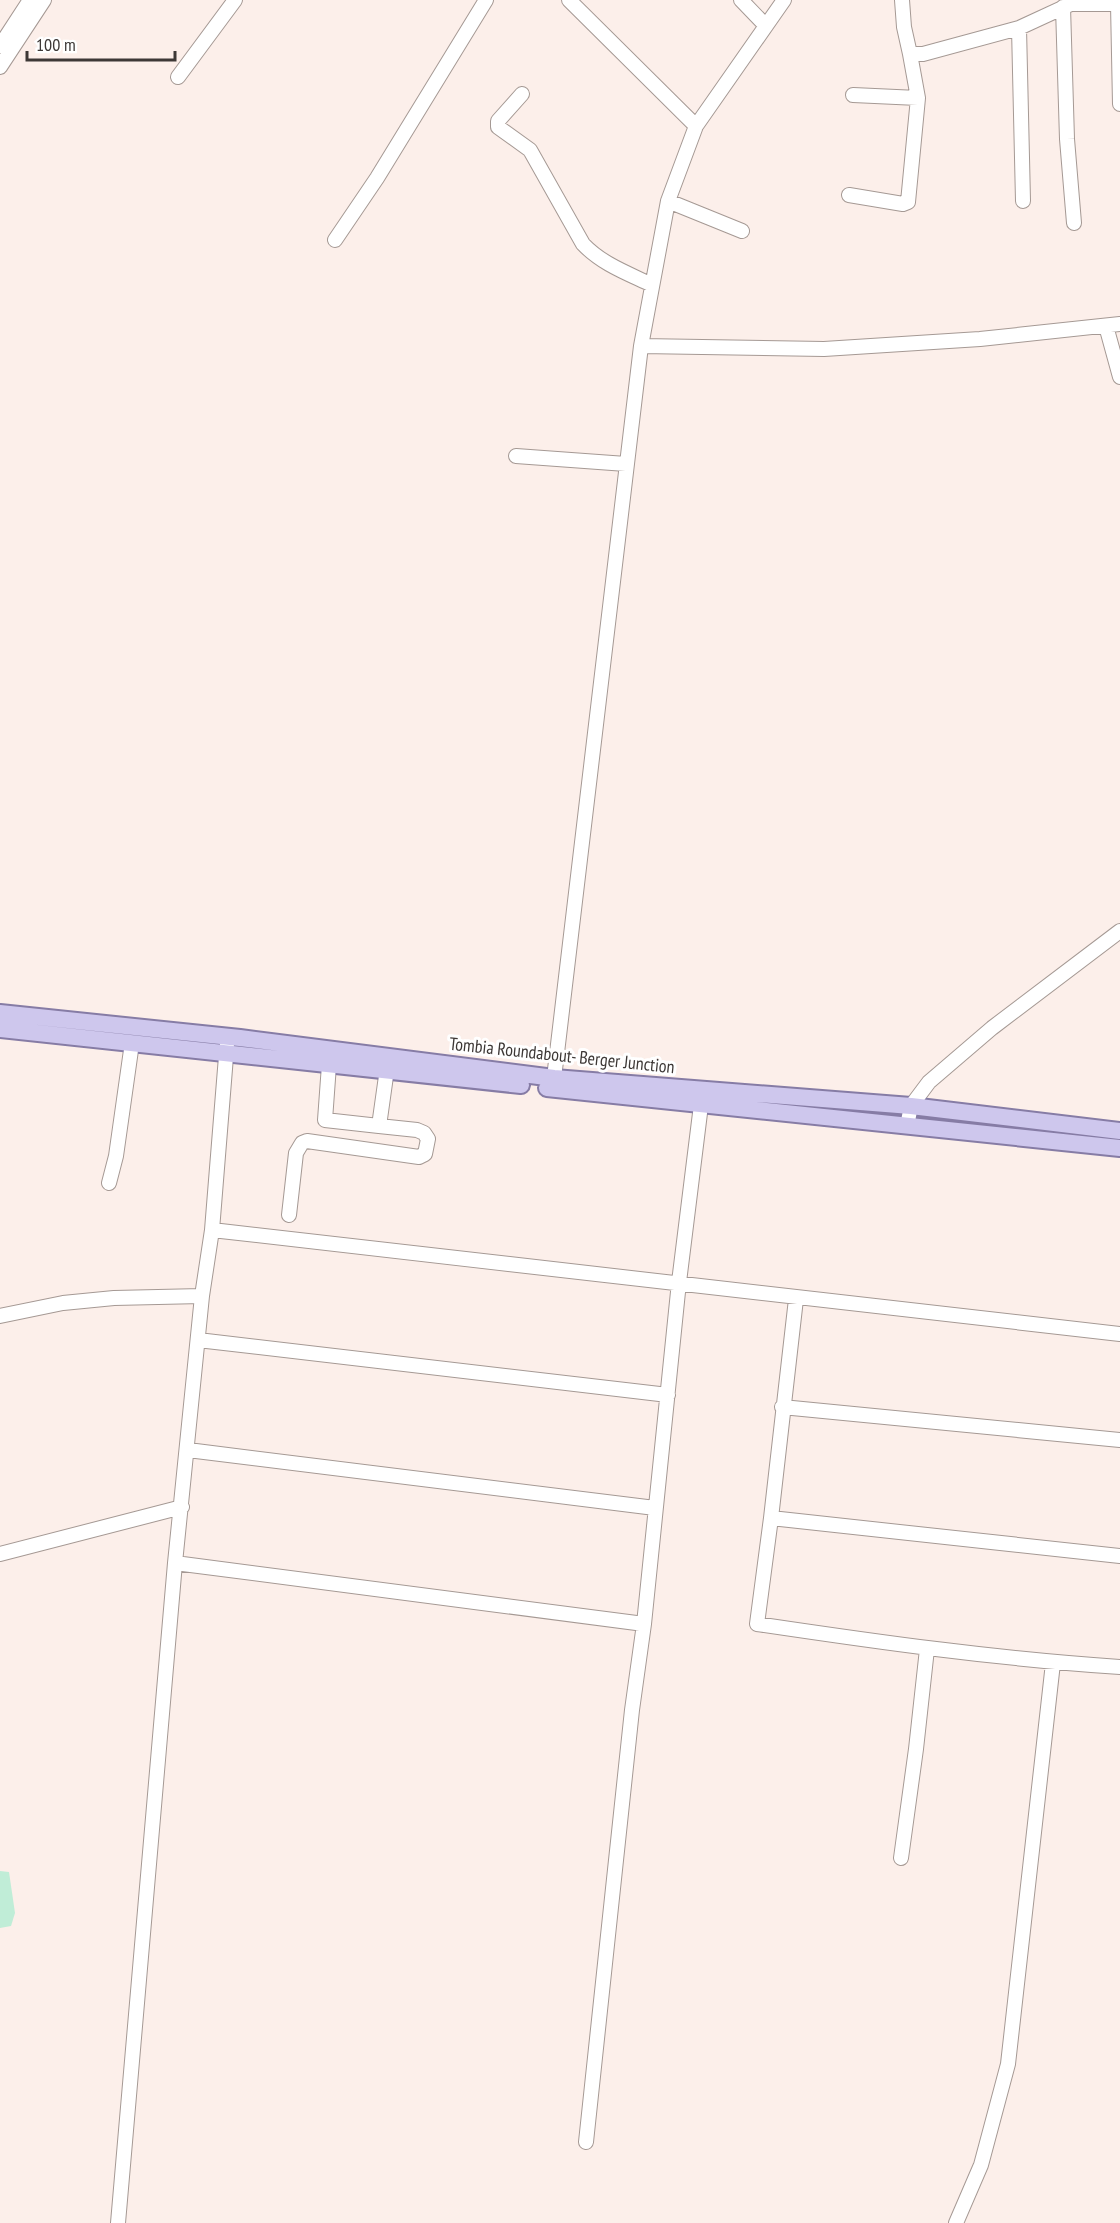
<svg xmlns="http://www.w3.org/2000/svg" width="1120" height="2223" viewBox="0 0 1120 2223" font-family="'PT Sans Narrow',sans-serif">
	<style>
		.green { fill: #c0edd7 }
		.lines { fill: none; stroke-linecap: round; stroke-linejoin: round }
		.minor-casing { stroke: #a59994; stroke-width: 16 }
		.major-casing { stroke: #867ca5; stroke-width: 20 }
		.minor { stroke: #fff; stroke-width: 14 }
		.major { stroke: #cec7ed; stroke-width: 16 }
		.labels { text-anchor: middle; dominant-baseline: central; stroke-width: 6; stroke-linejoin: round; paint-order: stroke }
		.street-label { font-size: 18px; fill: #3d3836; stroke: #fff }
	</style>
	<rect width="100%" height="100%" fill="#fcefea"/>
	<path class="green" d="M 0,1871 L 9,1872 L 15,1913 L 11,1926 L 0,1928 Z"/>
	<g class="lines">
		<defs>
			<path id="minor" d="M 569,0 L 696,126
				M 741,0 L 766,26
				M 902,0 L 904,27 L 910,54 L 923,54 L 1019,28 L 1071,4 L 1120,4
				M 1118,4 L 1120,104
				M 1063,7 L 1067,139 L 1074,223
				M 1019,28 L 1023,201
				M 0,46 L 30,0
				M 0,67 L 44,0
				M 178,77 L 235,0
				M 522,94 L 498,121 L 498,127 L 530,150 L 583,244 C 602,264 627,273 652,285
				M 853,95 L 918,98
				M 849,195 L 903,204 L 908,202 L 918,98 L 910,54
				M 668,201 L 742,231
				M 335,240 L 377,178 L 486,0
				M 1106,326 L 1120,377
				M 641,346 L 824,349 L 980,339 L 1120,324
				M 516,456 L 626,464
				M 329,1065 L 325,1120 L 379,1126 L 387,1069
				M 554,1078 L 641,346 L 668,201 L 696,126 L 784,0
				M 907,1126 L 911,1106 L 929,1082 L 992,1028 L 1120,931
				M 109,1183 L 116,1156 L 132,1043
				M 289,1215 L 296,1153 L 302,1143 L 307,1141 L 419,1157 L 425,1154 L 428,1139 L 424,1133 L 417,1130 L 379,1126
				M 212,1230 L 1120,1334
				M 796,1299 L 771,1518 L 757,1624 C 878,1642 998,1659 1120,1667
				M 0,1316 L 63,1303 L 114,1298 L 202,1296
				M 198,1340 L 668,1395
				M 782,1407 L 1120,1440
				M 188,1450 L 655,1508
				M 771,1518 L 1120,1556
				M 0,1554 L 182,1507
				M 175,1563 L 644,1624
				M 901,1858 L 916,1749 L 927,1649
				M 586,2142 L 632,1710 L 644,1624 L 679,1282 L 701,1105
				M 118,2223 L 175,1563 L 202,1296 L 212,1230 L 227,1044
				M 956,2223 L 981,2165 L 1008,2064 L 1053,1663"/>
			<path id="major" d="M 0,1013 L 240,1038 L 554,1078 L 911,1106 L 1120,1131
				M 0,1029 L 521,1085
				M 547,1088 L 1120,1148"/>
		</defs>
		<use href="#minor" class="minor-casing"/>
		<use href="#major" class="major-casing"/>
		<use href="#minor" class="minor"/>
		<use href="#major" class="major"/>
	</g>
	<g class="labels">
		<g class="street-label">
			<text transform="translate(562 1055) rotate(6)">Tombia Roundabout- Berger Junction</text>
		</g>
	</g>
	<path d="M27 51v9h148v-9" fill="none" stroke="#3d3836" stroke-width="3"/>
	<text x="36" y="51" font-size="18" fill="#3d3836" stroke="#ffffff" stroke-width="4.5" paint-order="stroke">100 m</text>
</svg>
